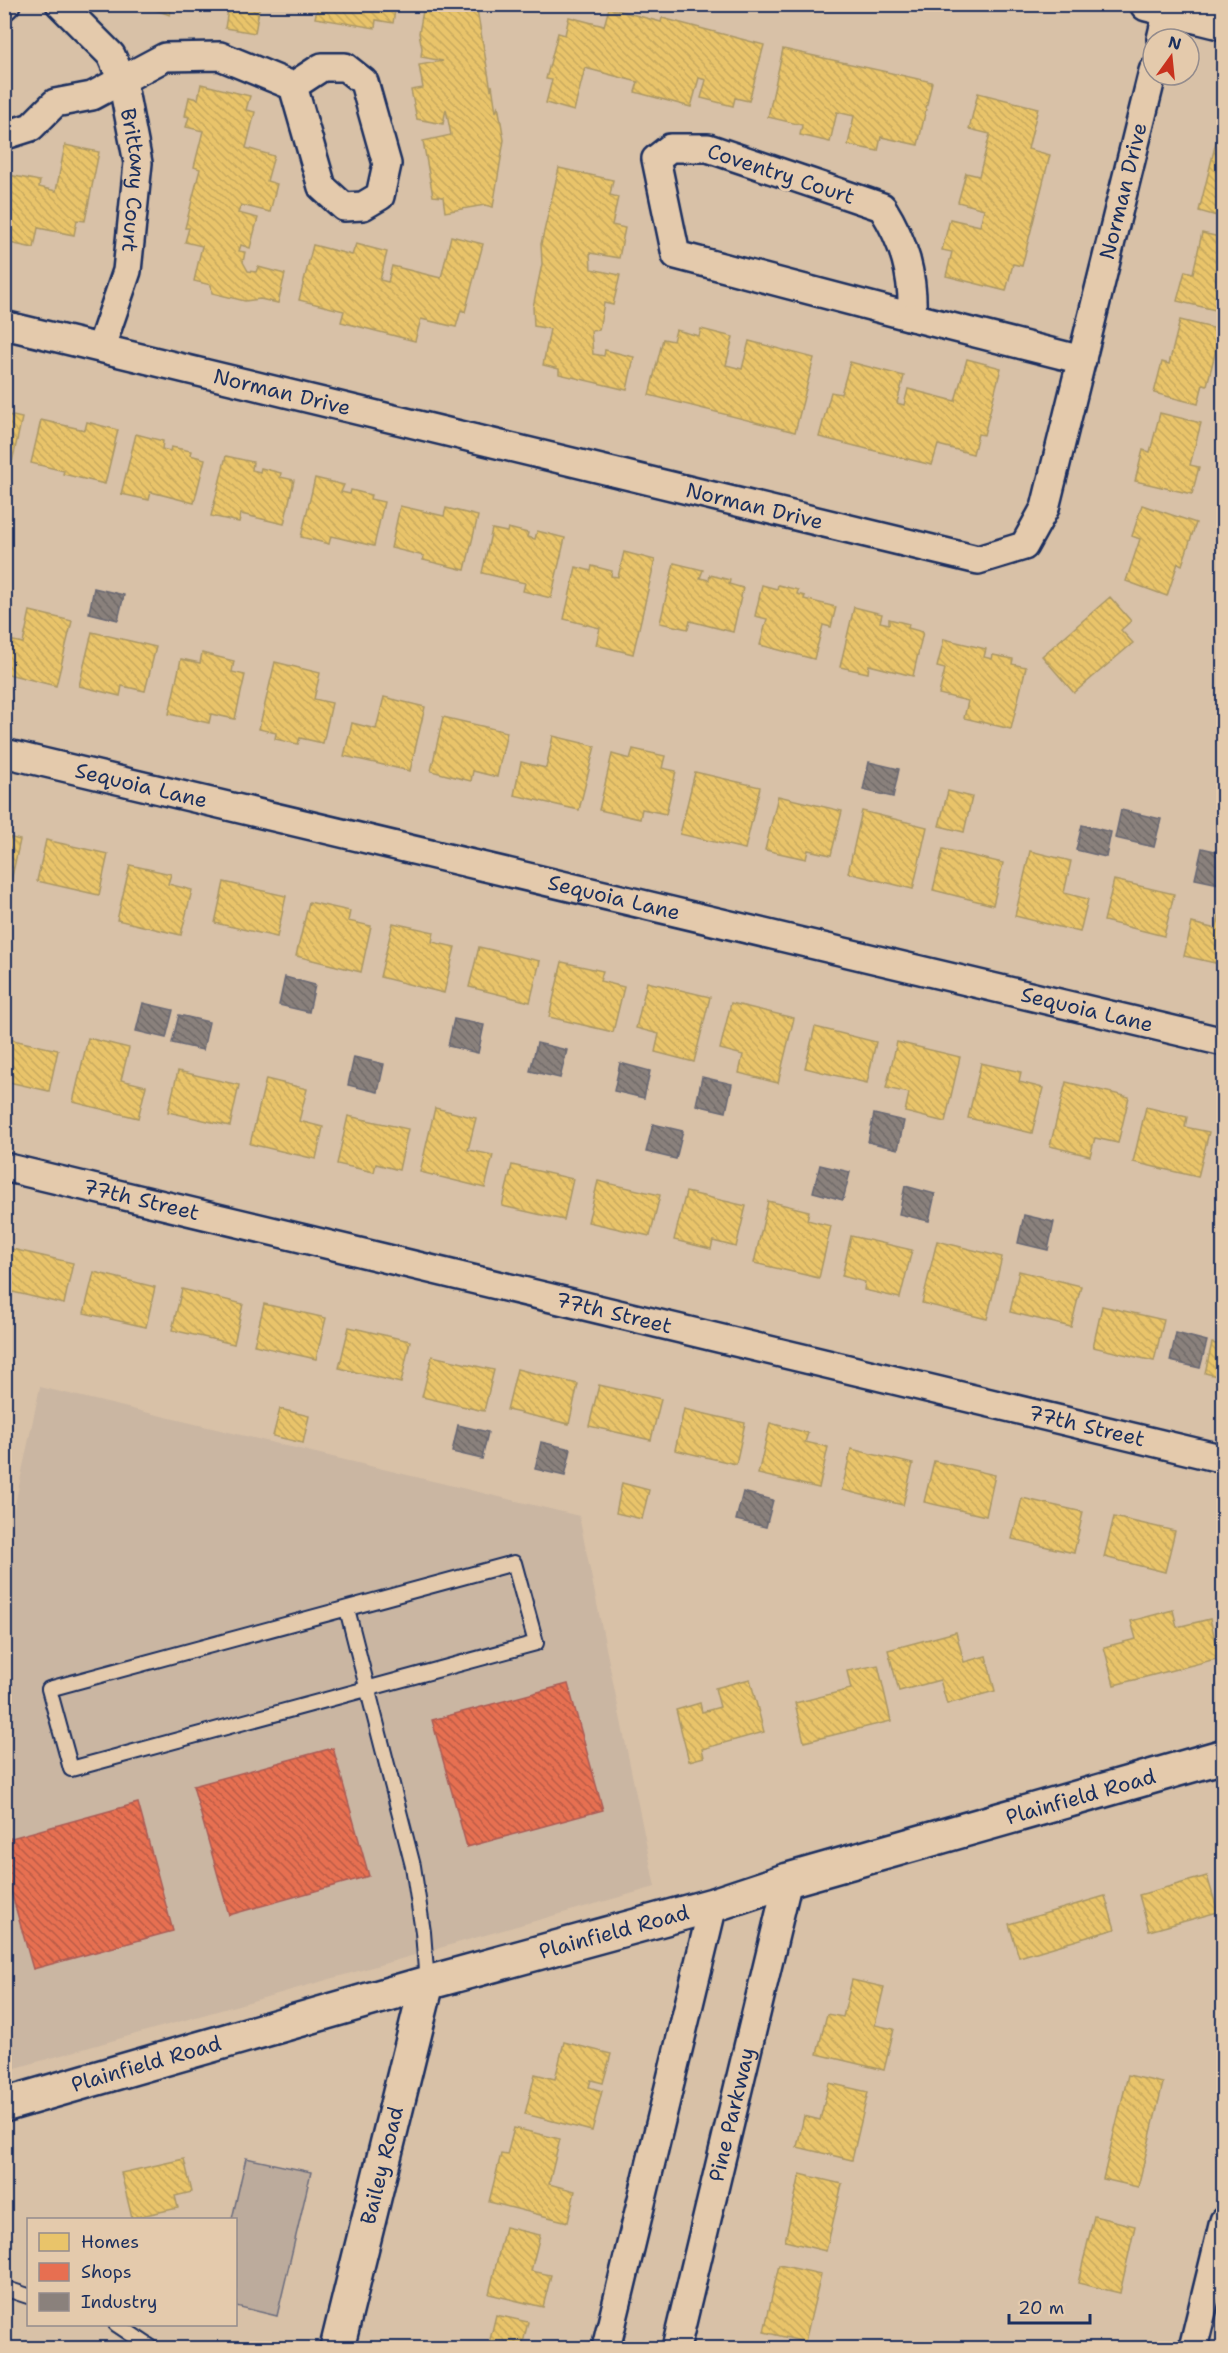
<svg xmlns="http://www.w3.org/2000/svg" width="1228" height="2353" viewBox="0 0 1228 2353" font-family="'Shantell Sans',sans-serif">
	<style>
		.built { fill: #cab6a2 }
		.pitch { fill: #bcab9c; stroke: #6c6d7d; stroke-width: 1.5 }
		.homes { fill: url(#homes-back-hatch); stroke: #ab9766; stroke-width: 1.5 }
		.shops { fill: url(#shops-back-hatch); stroke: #aa5c55; stroke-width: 1.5 }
		.industry { fill: url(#industry-back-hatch); stroke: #696873; stroke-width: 1.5 }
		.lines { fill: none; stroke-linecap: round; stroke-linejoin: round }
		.service-casing { stroke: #1b2f5e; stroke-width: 18 }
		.minor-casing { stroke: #1b2f5e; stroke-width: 32 }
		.tertiary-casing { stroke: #1b2f5e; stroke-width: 38 }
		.secondary-casing { stroke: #1b2f5e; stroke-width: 38 }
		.service { stroke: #e4caac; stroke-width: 14 }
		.minor { stroke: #e4caac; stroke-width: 27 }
		.tertiary { stroke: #e4caac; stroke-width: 33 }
		.secondary { stroke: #e4caac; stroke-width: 33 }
		.labels { text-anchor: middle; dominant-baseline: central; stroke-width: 6; stroke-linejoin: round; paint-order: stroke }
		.street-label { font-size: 21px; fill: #1b2f5e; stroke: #e4caac }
	</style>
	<defs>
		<pattern id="homes-back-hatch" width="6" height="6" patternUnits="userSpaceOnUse" patternTransform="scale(1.5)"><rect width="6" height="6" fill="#e9c46a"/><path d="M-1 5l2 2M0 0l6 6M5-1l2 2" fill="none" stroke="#c7a95e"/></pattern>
		<pattern id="shops-back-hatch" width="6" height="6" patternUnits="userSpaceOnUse" patternTransform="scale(1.5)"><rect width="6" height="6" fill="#e76f51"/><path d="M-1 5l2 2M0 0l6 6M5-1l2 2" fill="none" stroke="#ba5c46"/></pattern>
		<pattern id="industry-back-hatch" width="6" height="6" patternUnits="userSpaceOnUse" patternTransform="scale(1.5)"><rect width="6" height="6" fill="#8a817c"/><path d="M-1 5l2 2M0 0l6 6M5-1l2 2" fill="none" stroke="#706a69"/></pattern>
	</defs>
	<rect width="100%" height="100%" fill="#d8c1a7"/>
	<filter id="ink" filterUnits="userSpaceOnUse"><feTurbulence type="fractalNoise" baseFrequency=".0167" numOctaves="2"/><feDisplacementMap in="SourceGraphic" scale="12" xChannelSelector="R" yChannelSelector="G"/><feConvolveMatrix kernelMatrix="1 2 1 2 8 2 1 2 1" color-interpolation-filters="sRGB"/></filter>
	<g filter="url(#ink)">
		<path class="built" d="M 40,1387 L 579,1516 L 655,1887 L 5,2071 L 4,1556 Z"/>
		<path class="pitch" d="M 246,2158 L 311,2172 L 277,2316 L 236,2306 L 236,2220 L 232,2219 Z"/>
		<path class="homes" d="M 138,4 L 173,4 L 170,15 Z
			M 229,4 L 260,4 L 255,33 L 225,28 Z
			M 311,4 L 396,4 L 393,23 L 376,20 L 375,28 L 315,18 L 318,6 Z
			M 461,4 L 476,4 L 491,90 L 492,85 L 496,112 L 498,105 L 504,140 L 493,207 L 485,205 L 445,212 L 443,197 L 433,196 L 423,141 L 451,135 L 446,109 L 443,124 L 417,119 L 411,90 L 423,88 L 419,65 L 443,61 L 421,57 L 422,48 L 419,33 L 423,11 Z
			M 609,8 L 661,22 L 662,18 L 764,45 L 749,101 L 735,98 L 733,106 L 701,98 L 706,80 L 699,78 L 691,107 L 635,92 L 638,82 L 585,68 L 574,111 L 546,103 L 552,80 L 546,79 L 558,33 L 565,35 L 569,17 L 604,26 Z
			M 783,49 L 932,82 L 918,145 L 881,137 L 878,151 L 848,145 L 854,116 L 837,112 L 830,142 L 800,135 L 802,125 L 768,117 Z
			M 201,84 L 250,96 L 246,110 L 255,112 L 246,148 L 274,156 L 267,181 L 277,184 L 270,212 L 241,205 L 238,213 L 258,218 L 250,248 L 241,245 L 239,251 L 245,252 L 243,262 L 248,271 L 256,272 L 258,267 L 285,274 L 278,303 L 260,299 L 245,301 L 212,293 L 211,285 L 194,281 L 202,246 L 185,242 L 189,228 L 185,228 L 200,169 L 194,167 L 203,131 L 186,127 L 189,117 L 185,116 L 189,97 L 198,99 Z
			M 978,93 L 1038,108 L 1028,149 L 1050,155 L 1022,266 L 1013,264 L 1006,291 L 946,276 L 952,252 L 942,250 L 950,219 L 980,226 L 984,209 L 958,202 L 966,173 L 979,176 L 990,134 L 969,129 Z
			M 1220,126 L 1224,127 L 1224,218 L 1199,211 Z
			M 65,145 L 99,152 L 85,221 L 77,220 L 74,235 L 38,228 L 34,248 L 4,242 L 4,174 L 40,181 L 39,187 L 56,191 Z
			M 559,168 L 613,180 L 610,195 L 618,197 L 612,225 L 625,228 L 619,258 L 590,253 L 591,269 L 620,275 L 613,305 L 604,303 L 599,330 L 591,331 L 593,354 L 604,356 L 605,350 L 634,357 L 627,390 L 559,374 L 559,369 L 543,365 L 550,329 L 534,326 L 533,307 L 542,264 L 541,244 Z
			M 1202,233 L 1224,238 L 1224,312 L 1177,301 L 1185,271 L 1193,273 Z
			M 451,236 L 483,244 L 465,312 L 461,310 L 456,327 L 421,319 L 415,341 L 341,322 L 344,311 L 299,300 L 313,245 L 352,255 L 356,244 L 387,252 L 380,280 L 388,282 L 392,266 L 441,278 Z
			M 1180,320 L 1221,330 L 1207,385 L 1203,384 L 1198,404 L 1154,393 L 1162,362 L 1169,364 Z
			M 701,329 L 733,337 L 726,365 L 742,369 L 749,341 L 814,358 L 795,432 L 649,395 L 663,339 L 673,341 L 676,330 L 699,336 Z
			M 967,359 L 1001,368 L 984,435 L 978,434 L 973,454 L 938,445 L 932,465 L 819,437 L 831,392 L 841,394 L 850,362 L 904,376 L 897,403 L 904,405 L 908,389 L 955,401 Z
			M 1160,413 L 1201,423 L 1190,465 L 1199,467 L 1192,494 L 1135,481 L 1143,450 L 1150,452 Z
			M 4,414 L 22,418 L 11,467 L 4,466 Z
			M 41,420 L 85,430 L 87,422 L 118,430 L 105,484 L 63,474 L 64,471 L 31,463 Z
			M 136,434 L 163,441 L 162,449 L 170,451 L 171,447 L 191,451 L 190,455 L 205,459 L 194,503 L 151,492 L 149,500 L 121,494 Z
			M 226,456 L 253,462 L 252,470 L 260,472 L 261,468 L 281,473 L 280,477 L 294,480 L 284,524 L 241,514 L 239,522 L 211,516 Z
			M 315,478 L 344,485 L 341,492 L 350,494 L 351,490 L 371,495 L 370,499 L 384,502 L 374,546 L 331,536 L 329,544 L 301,537 Z
			M 1142,505 L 1196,523 L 1182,565 L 1178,563 L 1167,596 L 1126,581 L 1140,539 L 1132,536 Z
			M 400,506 L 444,516 L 446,508 L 478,516 L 465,570 L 423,560 L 424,556 L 391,548 Z
			M 508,528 L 528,533 L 527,537 L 535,539 L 537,531 L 565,538 L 551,598 L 523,591 L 525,583 L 482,573 L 492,529 L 507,532 Z
			M 624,552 L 655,560 L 633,654 L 596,645 L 600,628 L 564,619 L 576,567 L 591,571 L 592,566 L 612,571 L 611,576 L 618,577 Z
			M 674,563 L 703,570 L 700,578 L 709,580 L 710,575 L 730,580 L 729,584 L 743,588 L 733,632 L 690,621 L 688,629 L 660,623 Z
			M 762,585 L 777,589 L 778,585 L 798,590 L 797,594 L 805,596 L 804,599 L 836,607 L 831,627 L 823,625 L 814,659 L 760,645 L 767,619 L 755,616 Z
			M 1110,597 L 1131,621 L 1121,630 L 1133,643 L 1074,693 L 1042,656 Z
			M 854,607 L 882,614 L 880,622 L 889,624 L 889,619 L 909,624 L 908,628 L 923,632 L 913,676 L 869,665 L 868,673 L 840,667 Z
			M 30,611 L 72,621 L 56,686 L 4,673 L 4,639 L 23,643 Z
			M 92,632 L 156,647 L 145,691 L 122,686 L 120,696 L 79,686 Z
			M 944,639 L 986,649 L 984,657 L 992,659 L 993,655 L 1013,659 L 1012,664 L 1026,667 L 1011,729 L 964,718 L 968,701 L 939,694 L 945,669 L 937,667 Z
			M 202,653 L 234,661 L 232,672 L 245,675 L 235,719 L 211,714 L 209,723 L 169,714 L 181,659 L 200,663 Z
			M 275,662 L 320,673 L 314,699 L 332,703 L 323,743 L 300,738 L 298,744 L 275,739 L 276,733 L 259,729 Z
			M 384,697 L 425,707 L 410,771 L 344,756 L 352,723 L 376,729 Z
			M 443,717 L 507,732 L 497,777 L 473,771 L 471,781 L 431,771 Z
			M 553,736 L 595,746 L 579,810 L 514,795 L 521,762 L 546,768 Z
			M 633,749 L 665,756 L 662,768 L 676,771 L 666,814 L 642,809 L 640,819 L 599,810 L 612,754 L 630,759 Z
			M 695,772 L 760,787 L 745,849 L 680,834 Z
			M 948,791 L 972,797 L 964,832 L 939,826 Z
			M 778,796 L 842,811 L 831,855 L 808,850 L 806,859 L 765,850 Z
			M 862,811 L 927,827 L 913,889 L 848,873 Z
			M 4,836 L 20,840 L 11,881 L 4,879 Z
			M 46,840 L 108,854 L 99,895 L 37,881 Z
			M 943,849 L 1003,863 L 993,905 L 933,890 Z
			M 1030,851 L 1071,861 L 1064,893 L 1088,899 L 1080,932 L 1015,916 Z
			M 130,865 L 171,874 L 168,884 L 192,890 L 181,935 L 117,920 Z
			M 1114,880 L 1174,894 L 1164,936 L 1104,921 Z
			M 224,882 L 286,896 L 277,937 L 215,923 Z
			M 1224,897 L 1224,965 L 1184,956 L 1192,923 L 1216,929 Z
			M 309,902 L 350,911 L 348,921 L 371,926 L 361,972 L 296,956 Z
			M 393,923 L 434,932 L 432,942 L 455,947 L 444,993 L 380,977 Z
			M 479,947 L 540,961 L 530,1002 L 469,987 Z
			M 562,962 L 603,971 L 600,981 L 624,987 L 613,1032 L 549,1017 Z
			M 647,982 L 710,997 L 694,1062 L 655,1052 L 659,1034 L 636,1028 Z
			M 731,1003 L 794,1018 L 778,1083 L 739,1073 L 743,1055 L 720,1049 Z
			M 815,1027 L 876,1042 L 867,1083 L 805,1068 Z
			M 4,1038 L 58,1050 L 49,1091 L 4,1081 Z
			M 88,1038 L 129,1048 L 121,1080 L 146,1086 L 138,1118 L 73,1102 Z
			M 897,1042 L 960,1057 L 945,1122 L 905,1112 L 909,1093 L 886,1088 Z
			M 981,1063 L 1021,1072 L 1019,1082 L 1043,1088 L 1032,1133 L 968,1118 Z
			M 178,1071 L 239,1085 L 230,1126 L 168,1112 Z
			M 266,1079 L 307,1089 L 299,1121 L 323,1127 L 316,1159 L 250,1144 Z
			M 1066,1082 L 1129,1097 L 1118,1143 L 1095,1138 L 1090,1156 L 1050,1146 Z
			M 1146,1107 L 1187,1117 L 1185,1127 L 1209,1132 L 1198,1177 L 1133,1162 Z
			M 435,1108 L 476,1118 L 468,1150 L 493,1155 L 485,1188 L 420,1172 Z
			M 348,1116 L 408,1129 L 399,1170 L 376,1164 L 374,1172 L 337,1164 Z
			M 512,1165 L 573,1179 L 564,1220 L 502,1206 Z
			M 598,1181 L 660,1195 L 650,1236 L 588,1222 Z
			M 686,1192 L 746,1206 L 736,1247 L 713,1241 L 711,1249 L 674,1240 Z
			M 768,1201 L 809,1211 L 807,1220 L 831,1226 L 819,1278 L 754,1263 Z
			M 851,1236 L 912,1250 L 900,1298 L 864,1290 L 865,1282 L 842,1276 Z
			M 937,1241 L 1002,1257 L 987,1319 L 922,1303 Z
			M 12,1249 L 73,1263 L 64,1304 L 4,1290 Z
			M 1019,1271 L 1081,1286 L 1071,1327 L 1010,1312 Z
			M 94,1272 L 155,1287 L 146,1327 L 84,1313 Z
			M 182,1289 L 243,1304 L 234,1344 L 172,1330 Z
			M 264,1304 L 326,1318 L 316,1359 L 254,1345 Z
			M 1102,1306 L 1164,1320 L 1154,1361 L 1093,1347 Z
			M 349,1327 L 410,1341 L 401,1383 L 339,1368 Z
			M 1212,1343 L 1224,1346 L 1224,1378 L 1205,1373 Z
			M 432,1356 L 494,1370 L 484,1411 L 422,1397 Z
			M 517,1369 L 578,1384 L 569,1424 L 507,1410 Z
			M 599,1385 L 661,1399 L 651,1440 L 589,1426 Z
			M 280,1409 L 309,1416 L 303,1443 L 273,1436 Z
			M 684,1409 L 745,1423 L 736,1464 L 675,1450 Z
			M 770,1423 L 808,1433 L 805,1442 L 828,1447 L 819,1488 L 758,1474 Z
			M 851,1449 L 913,1464 L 903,1505 L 842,1490 Z
			M 934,1461 L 995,1475 L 986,1516 L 924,1502 Z
			M 622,1483 L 649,1490 L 642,1519 L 616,1513 Z
			M 1022,1498 L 1083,1512 L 1074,1553 L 1012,1539 Z
			M 1114,1517 L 1175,1531 L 1165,1572 L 1104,1557 Z
			M 1173,1610 L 1177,1627 L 1210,1619 L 1220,1658 L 1114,1685 L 1104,1647 L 1136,1639 L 1131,1621 Z
			M 956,1632 L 964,1662 L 986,1656 L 995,1691 L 947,1704 L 940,1680 L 899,1691 L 888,1650 Z
			M 878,1665 L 891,1721 L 804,1742 L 795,1703 L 851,1689 L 847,1671 Z
			M 750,1679 L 764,1732 L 702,1749 L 704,1757 L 689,1761 L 676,1710 L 700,1703 L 702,1712 L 720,1707 L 715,1688 Z
			M 1207,1876 L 1218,1912 L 1149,1931 L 1139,1895 Z
			M 1105,1896 L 1115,1929 L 1019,1957 L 1009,1924 Z
			M 852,1980 L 884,1987 L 875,2025 L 894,2029 L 884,2070 L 817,2054 L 827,2014 L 843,2017 Z
			M 564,2042 L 611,2054 L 603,2083 L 591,2080 L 589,2087 L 602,2091 L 592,2131 L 525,2114 L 535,2074 L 555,2079 Z
			M 1128,2075 L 1163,2083 L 1138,2187 L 1103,2179 Z
			M 829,2083 L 868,2092 L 852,2160 L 797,2147 L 804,2116 L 820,2120 Z
			M 514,2128 L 560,2139 L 549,2184 L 575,2191 L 568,2222 L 489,2202 L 501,2154 L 507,2155 Z
			M 184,2159 L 192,2192 L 175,2196 L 178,2208 L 132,2218 L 121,2173 Z
			M 800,2174 L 842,2184 L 826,2251 L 785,2241 Z
			M 1094,2216 L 1135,2226 L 1120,2293 L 1078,2283 Z
			M 505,2227 L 540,2235 L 531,2271 L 551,2275 L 543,2307 L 489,2294 Z
			M 779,2265 L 821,2274 L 805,2342 L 764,2332 Z
			M 496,2315 L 528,2322 L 522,2347 L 529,2348 L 488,2348 Z
			M 4,2341 L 26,2348 L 4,2348 Z"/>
		<path class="shops" d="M 568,1684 L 603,1810 L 467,1847 L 432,1720 Z
			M 333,1748 L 369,1876 L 229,1915 L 193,1786 Z
			M 138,1803 L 173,1931 L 33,1969 L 4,1867 L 4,1840 Z"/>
		<path class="industry" d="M 94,588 L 124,595 L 118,620 L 89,613 Z
			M 869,762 L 899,769 L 893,797 L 863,790 Z
			M 1121,810 L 1161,819 L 1154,847 L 1115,838 Z
			M 1082,825 L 1111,832 L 1106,857 L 1076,850 Z
			M 1202,848 L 1224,853 L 1224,885 L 1195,879 Z
			M 285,977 L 315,985 L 309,1012 L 279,1005 Z
			M 143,1003 L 173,1010 L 166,1038 L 136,1031 Z
			M 179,1015 L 209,1022 L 203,1050 L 172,1043 Z
			M 454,1019 L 484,1025 L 478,1053 L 448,1046 Z
			M 537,1043 L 567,1050 L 560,1078 L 530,1071 Z
			M 354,1057 L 384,1064 L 378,1092 L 348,1085 Z
			M 620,1063 L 650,1071 L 644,1098 L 614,1091 Z
			M 702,1077 L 732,1084 L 726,1112 L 696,1105 Z
			M 874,1114 L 904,1121 L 898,1149 L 868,1142 Z
			M 653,1124 L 683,1131 L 676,1159 L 646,1152 Z
			M 820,1165 L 850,1172 L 843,1200 L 813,1192 Z
			M 905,1186 L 935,1194 L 929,1221 L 899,1214 Z
			M 1024,1215 L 1054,1222 L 1048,1250 L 1018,1243 Z
			M 1176,1333 L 1207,1341 L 1200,1368 L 1170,1361 Z
			M 458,1425 L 488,1432 L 482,1459 L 452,1452 Z
			M 541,1442 L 571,1449 L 565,1476 L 535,1469 Z
			M 743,1492 L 773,1500 L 766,1527 L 736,1520 Z"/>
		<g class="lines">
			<defs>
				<path id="service" d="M 514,1563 L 536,1643 L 71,1769 L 49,1689 Z
					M 347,1609 L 413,1866 L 423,1932 L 427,1983
					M 4,2288 L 28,2296
					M 116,2324 L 152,2348"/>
				<g id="minor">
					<path id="s1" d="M 60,4 L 111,55 L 122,80 L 138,163 L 127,271 L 101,347"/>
					<path d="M 4,6 L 6,4"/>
					<path d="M 1161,39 L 1168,10"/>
					<path d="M 4,131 L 9,134 L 31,127 L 55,103 L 92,96 L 165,57 L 220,56 L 293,86 L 322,67 L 345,67 L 364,82 L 387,164 L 380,196 L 363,206 L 344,207 L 322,187 L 293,86"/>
					<path d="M 670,148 L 708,148 L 882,207 C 904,242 914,275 912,317 L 676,255 L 656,159 Z"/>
					<path d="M 912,317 L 1082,360"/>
					<path id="s2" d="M 4,325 L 978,560 L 1024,546 L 1045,508 L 1153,71"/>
					<path id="s3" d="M 4,753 L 1224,1042"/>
					<path id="s4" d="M 4,1167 L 1224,1459"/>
					<path d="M 606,2348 L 713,1905"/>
					<path id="s5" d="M 676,2348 L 788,1880"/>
					<path d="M 1193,2348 L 1224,2221"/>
				</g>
				<g id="tertiary">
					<path id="s6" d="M 337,2348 L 427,1983"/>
				</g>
				<g id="secondary">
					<path d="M 1147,4 L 1224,23"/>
					<path id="s7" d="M 4,2105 L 427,1983 L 713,1905 L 788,1880 L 1224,1756"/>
				</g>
			</defs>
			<use href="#service" class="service-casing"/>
			<use href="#minor" class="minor-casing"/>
			<use href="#tertiary" class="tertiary-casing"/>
			<use href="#secondary" class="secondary-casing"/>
			<use href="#service" class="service"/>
			<use href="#minor" class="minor"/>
			<use href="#tertiary" class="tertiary"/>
			<use href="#secondary" class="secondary"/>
		</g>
	</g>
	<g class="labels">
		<g class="street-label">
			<text transform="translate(781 174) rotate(18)">Coventry Court</text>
			<text stroke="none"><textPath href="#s1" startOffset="201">Brittany Court</textPath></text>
			<text stroke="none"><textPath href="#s2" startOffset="1420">Norman Drive</textPath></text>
			<text stroke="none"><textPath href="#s2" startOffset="286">Norman Drive</textPath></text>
			<text stroke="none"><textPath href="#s2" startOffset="772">Norman Drive</textPath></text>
			<text stroke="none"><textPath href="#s3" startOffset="141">Sequoia Lane</textPath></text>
			<text stroke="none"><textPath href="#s3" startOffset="627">Sequoia Lane</textPath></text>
			<text stroke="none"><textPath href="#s3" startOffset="1113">Sequoia Lane</textPath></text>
			<text stroke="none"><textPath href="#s4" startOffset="141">77th Street</textPath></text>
			<text stroke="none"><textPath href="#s4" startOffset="627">77th Street</textPath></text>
			<text stroke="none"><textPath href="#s4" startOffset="1113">77th Street</textPath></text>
			<text stroke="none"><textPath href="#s7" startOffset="1120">Plainfield Road</textPath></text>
			<text stroke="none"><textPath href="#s7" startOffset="634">Plainfield Road</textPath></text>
			<text stroke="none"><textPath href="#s7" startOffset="148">Plainfield Road</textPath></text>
			<text stroke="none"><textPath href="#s5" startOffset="240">Pine Parkway</textPath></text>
			<text stroke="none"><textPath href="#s6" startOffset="188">Bailey Road</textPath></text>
		</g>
	</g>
	<rect width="1228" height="2353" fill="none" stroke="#e4caac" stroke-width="24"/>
	<rect x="12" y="12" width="1204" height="2329" fill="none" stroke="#1b2f5e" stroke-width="2" filter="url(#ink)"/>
	<rect x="27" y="2218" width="210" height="108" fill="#e4caac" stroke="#948c8d" stroke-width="1.5"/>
	<rect x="39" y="2233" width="30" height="18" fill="#e9c46a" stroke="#948c8d" stroke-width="1.5"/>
	<text x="81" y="2248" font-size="18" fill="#1b2f5e">Homes</text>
	<rect x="39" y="2263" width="30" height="18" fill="#e76f51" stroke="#948c8d" stroke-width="1.5"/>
	<text x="81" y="2278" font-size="18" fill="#1b2f5e">Shops</text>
	<rect x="39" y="2293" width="30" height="18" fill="#8a817c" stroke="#948c8d" stroke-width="1.5"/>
	<text x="81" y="2308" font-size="18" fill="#1b2f5e">Industry</text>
	<g transform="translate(1171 57) rotate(15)"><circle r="28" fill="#e4caac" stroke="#948c8d" stroke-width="1.5"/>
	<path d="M0-4.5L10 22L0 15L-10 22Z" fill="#c8321e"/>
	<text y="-9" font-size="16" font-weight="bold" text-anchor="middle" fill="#1b2f5e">N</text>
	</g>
	<path d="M1009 2314v9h81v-9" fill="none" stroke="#1b2f5e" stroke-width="3"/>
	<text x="1018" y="2314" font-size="18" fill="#1b2f5e" stroke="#e4caac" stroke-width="4.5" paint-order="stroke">20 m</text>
</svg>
